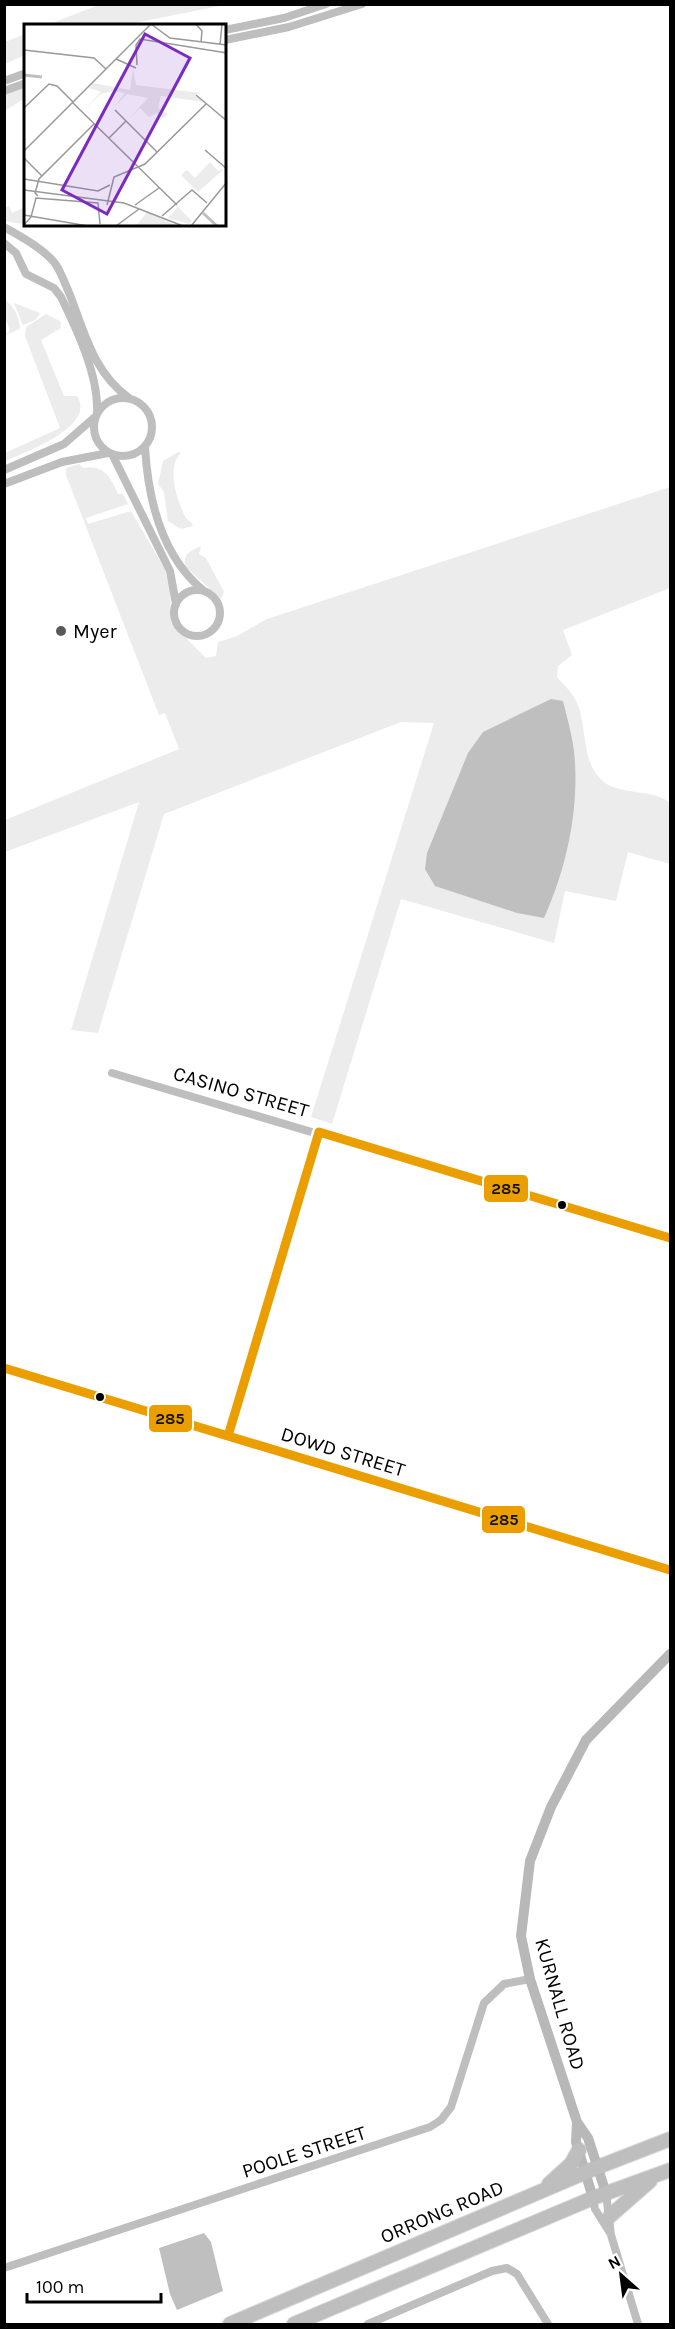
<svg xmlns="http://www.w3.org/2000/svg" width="675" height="2329" viewBox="0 0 675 2329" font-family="Karla,sans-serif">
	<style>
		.green { fill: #ececec }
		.water { fill: #bfbfbf }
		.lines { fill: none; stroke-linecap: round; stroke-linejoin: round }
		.highway-casing { stroke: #dbdbdb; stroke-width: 16 }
		.street { stroke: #bebebe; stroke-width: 8 }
		.secondary { stroke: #b8b8b8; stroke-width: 10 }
		.highway { stroke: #bebebe; stroke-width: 14 }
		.bus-1-casing { stroke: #fff; stroke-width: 14 }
		.bus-1 { stroke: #eb9e00; stroke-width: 9 }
		.poi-dot { fill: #595959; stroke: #fff; stroke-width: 2 }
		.bus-dot { fill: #000; stroke: #fff; stroke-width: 2 }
		.labels { text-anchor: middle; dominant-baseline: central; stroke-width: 4.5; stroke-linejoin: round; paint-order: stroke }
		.poi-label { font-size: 20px; fill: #000; stroke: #fff; text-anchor: start }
		.street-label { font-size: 20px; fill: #000; stroke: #fff }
		.inset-river { fill: none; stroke: #bfbfbf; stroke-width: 3 }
		.inset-road { fill: none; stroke: #999; stroke-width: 1.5 }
		.view { fill: #7b2cbf; fill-opacity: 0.15; stroke: #7b2cbf; stroke-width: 3 }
		.inset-edge { fill: none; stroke: #000; stroke-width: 3 }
		.line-badge { stroke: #fff; stroke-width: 2 }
		.pale-badge-label { font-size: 16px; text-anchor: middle; font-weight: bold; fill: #111 }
	</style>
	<rect width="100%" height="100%" fill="#fff"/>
	<path class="green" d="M 101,4 L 225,4 L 225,5 L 124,25 L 47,25 Z
		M 25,34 L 25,55 L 5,64 L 5,42 Z
		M 25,86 L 25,98 L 5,111 L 4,95 Z
		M 9,206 L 12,213 L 25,207 L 26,225 L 28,225 L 5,221 L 5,208 Z
		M 5,300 C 14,306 20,318 20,329 L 5,335 L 10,331 L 5,317 Z
		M 14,303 L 38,312 L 40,314 L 35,320 L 23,325 Z
		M 46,314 L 60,321 L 61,328 L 41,340 L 64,396 L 77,396 C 97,426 26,452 5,461 L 5,453 L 60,428 L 25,336 L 26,327 Z
		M 178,452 L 181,453 C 166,466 177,501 185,516 C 188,522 191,520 193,526 L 181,529 L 168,521 L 164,492 L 158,484 L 163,461 Z
		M 79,464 L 83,468 C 104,464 111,478 118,494 L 123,494 L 128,504 L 86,518 L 88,524 L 131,511 L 164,568 L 170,588 L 171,623 L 206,658 L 216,656 L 218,642 L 237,636 L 267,619 L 670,487 L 670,588 L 563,630 L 572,655 L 558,666 L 557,677 C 564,685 573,693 577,703 C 588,728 580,763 604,782 C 622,796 652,788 670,803 L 670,864 L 628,852 L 616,901 L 565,891 L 554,943 L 401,899 L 332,1124 L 311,1117 L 434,723 L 401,722 L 164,814 L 98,1033 L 71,1030 L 139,802 L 5,852 L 5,820 L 179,749 L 165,713 L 159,715 L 66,475 L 66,468 Z
		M 201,546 L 199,554 L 206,558 L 224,592 L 221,599 L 185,566 C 183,553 191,551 201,546 Z"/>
	<path class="water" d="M 551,699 L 563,701 C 567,718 572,734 574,751 C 580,806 567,868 544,918 L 517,913 L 435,886 L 425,869 L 427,853 L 468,753 L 483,732 Z
		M 204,2233 L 211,2242 L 223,2291 L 177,2310 L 170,2294 L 159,2248 Z"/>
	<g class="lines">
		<defs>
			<path id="highway" d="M 549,2184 L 571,2164 L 579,2150
				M 610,2216 L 650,2181
				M 230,2324 L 598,2167 L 670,2139
				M 294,2324 L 593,2198 L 670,2170"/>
		</defs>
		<use href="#highway" class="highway-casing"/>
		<path class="street" d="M 225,30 L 284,18 L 326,4
			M 225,40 L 289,27 L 362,4
			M 4,81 L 26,73
			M 4,91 L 26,83
			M 4,227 C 21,237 41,247 54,262 C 61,271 65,284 70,295 C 85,334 94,373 129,398
			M 4,243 L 16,253 L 26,274 L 54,288 L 61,297 C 77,330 99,376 97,413
			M94 427a29 29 0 1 1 58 0a29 29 0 1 1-58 0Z
			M 145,447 C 148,499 162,557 204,591
			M 112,454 L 170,571 L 176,604
			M 4,470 L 64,444 L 95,417
			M 4,484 L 62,462 L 108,453
			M174 613a23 23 0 1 1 46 0a23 23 0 1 1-46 0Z
			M 112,1073 L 670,1238
			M 228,1436 L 319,1132
			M 606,2193 L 611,2235 L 638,2324
			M 593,2198 L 595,2209 L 610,2233
			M 4,2268 L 430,2127 L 441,2120 L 451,2107 L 484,2003 L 504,1984 L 530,1979
			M 368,2324 L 492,2271 L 507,2268 L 517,2274 L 548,2324"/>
		<path class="secondary" d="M 4,1368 L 670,1570
			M 577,2122 L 576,2142 L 593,2198
			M 606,2193 L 588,2138 L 577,2122 L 530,1979 L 521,1936 L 530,1861 L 551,1807 L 586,1740 L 670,1654"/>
		<use href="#highway" class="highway"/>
		<defs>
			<path id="bus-1" d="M 4,1368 L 670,1570
				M 228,1436 L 319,1132 L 670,1238"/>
		</defs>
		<use href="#bus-1" class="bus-1-casing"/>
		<use href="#bus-1" class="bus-1"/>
	</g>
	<circle class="poi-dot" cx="61" cy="631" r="6"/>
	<g class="bus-dot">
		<circle cx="562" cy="1205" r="5"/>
		<circle cx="100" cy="1397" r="5"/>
	</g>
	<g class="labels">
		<g class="poi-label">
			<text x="73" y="631">Myer</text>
		</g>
		<g class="street-label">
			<text transform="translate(241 1092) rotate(16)">CASINO STREET</text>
			<text transform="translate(343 1452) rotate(17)">DOWD STREET</text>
			<text transform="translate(560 2004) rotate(74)">KURNALL ROAD</text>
			<text transform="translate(304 2152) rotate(-18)">POOLE STREET</text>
			<text transform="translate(442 2212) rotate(-23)">ORRONG ROAD</text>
		</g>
	</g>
	<g transform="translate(24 24)">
		<rect width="202" height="202" fill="#fff"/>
		<path d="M 109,44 L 112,61 L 177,69 L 171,71 L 181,78 L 137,72 L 134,84 L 144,90 L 139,95 L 133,89 L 125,93 L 116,84 L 103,97 L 124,74 L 103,70 L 91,82 L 101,69 L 89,67 L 77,70 L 59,86 L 77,68 L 65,64 L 69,59 L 106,66 ZM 186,138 L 194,147 L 200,145 L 174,168 L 157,151 L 163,146 L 171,154 ZM 154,183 L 168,197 L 165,200 L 144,194 ZM 123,188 L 153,202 L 112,202 Z" fill="#ececec"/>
		<path class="inset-river" d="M 0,51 L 18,53M 179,189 L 193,202"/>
		<path class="inset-road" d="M 127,0 L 146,14 L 203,21M 172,0 L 178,7 L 177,18M 196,21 L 198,0M 0,26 L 70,34 L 82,45M 92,35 L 112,44M 113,41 L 112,21 L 116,15 L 203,29M 172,71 L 203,97M 48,78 L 153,181M 0,84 L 25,60 L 33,62 L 49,78M 91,86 L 133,128M 85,114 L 102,97M 181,126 L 203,145M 0,127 L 127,0M 0,134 L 18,152M 0,155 L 74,167 L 86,161M 0,166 L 100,179 L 159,202M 14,172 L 11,169 L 15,155 L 70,100M 83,181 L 90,153 L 121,140 L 182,80M 111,181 L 135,164M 0,191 L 64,202M 138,192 L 168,166 L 183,179M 0,201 L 7,193 L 12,174 L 74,179 L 76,200M 92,202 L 115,185M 167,202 L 203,158"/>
		<path class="view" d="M 121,10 L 166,34 L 83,190 L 38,166 Z"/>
		<rect width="202" height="202" class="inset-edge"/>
	</g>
	<g class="line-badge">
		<rect x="483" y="1174" width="46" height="29" rx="6" fill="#eb9e00"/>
		<rect x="148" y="1404" width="45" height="29" rx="6" fill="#eb9e00"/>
		<rect x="481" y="1505" width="45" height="29" rx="6" fill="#eb9e00"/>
	</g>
	<g class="pale-badge-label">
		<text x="506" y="1194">285</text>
		<text x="170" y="1424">285</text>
		<text x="504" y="1525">285</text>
	</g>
	<rect width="675" height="2329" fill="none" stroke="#000000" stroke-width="12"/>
	<g transform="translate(621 2275) rotate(332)" stroke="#ffffff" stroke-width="4.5" paint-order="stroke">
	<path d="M0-4.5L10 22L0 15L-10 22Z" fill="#000000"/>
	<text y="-9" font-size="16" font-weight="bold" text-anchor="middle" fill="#000000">N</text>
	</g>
	<path d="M27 2293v9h134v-9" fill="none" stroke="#000000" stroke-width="3"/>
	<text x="36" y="2293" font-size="18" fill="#000000" stroke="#ffffff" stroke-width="4.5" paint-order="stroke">100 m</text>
</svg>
